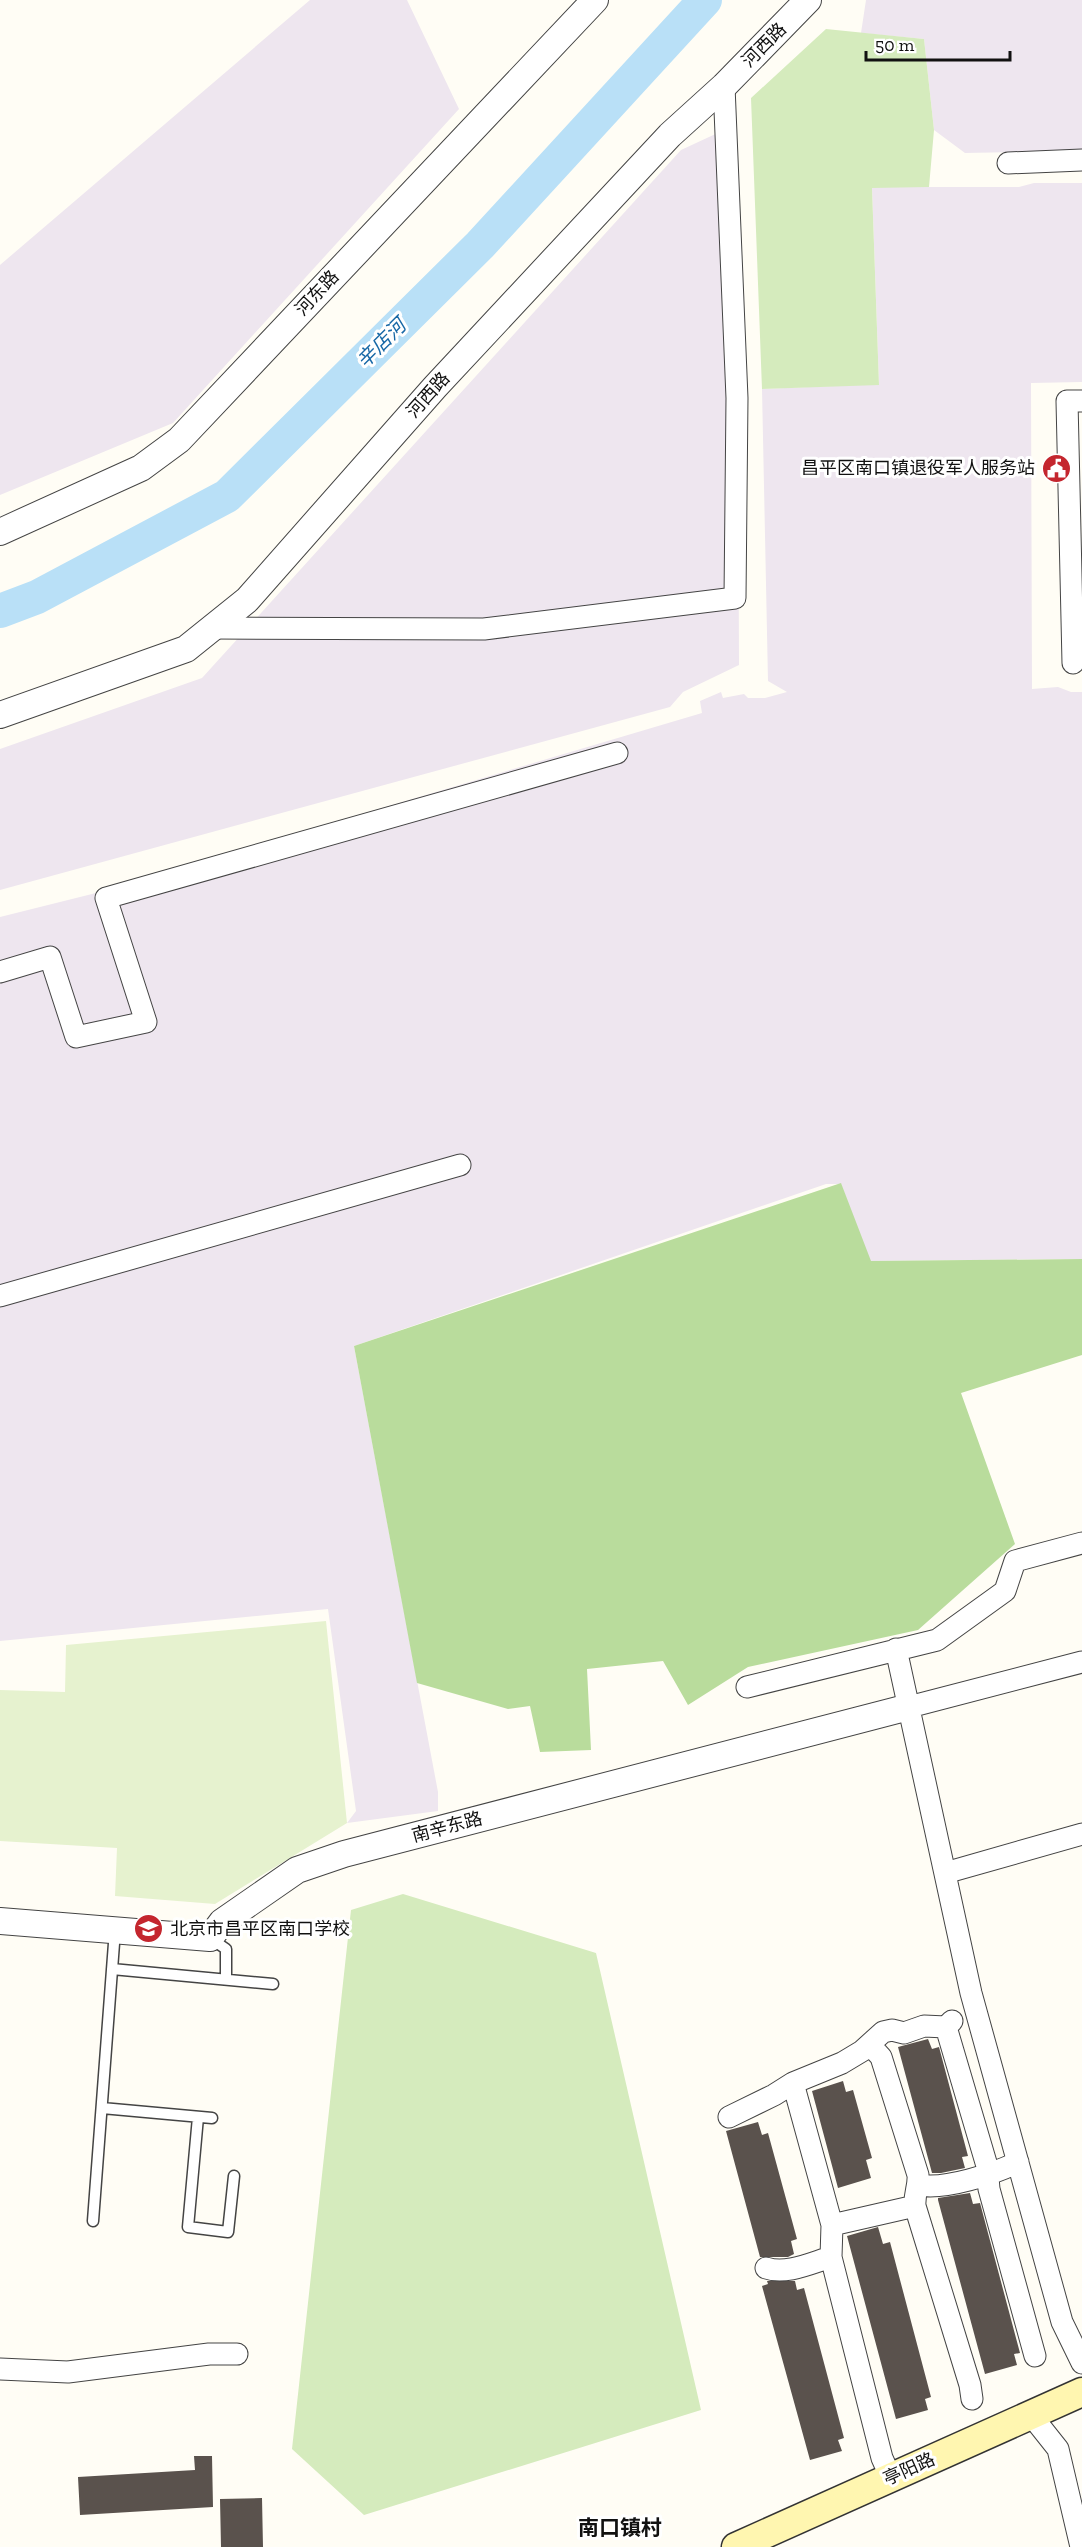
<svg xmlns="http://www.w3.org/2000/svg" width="1082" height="2547" viewBox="0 0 1082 2547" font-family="'Zilla Slab','Noto Sans SC',serif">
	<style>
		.industrial { fill: #eee6ef }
		.green { fill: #d5ebbd }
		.forest { fill: #b9dc9c }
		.pitch { fill: #e6f2cf }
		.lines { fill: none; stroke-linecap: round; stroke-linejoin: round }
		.river { stroke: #b9e0f7; stroke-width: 34 }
		.building { fill: #5a524d }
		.service-casing { stroke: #444; stroke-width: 13 }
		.minor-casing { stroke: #444; stroke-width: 23 }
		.tertiary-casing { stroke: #444; stroke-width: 28 }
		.secondary-casing { stroke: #333; stroke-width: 31 }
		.service { stroke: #fff; stroke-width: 10 }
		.minor { stroke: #fff; stroke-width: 21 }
		.tertiary { stroke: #fff; stroke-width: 26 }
		.secondary { stroke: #fff6b0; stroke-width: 28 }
		.labels { text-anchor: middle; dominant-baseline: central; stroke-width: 6; stroke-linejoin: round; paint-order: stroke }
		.street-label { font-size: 18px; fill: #111; stroke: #fff }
		.poi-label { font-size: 18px; fill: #111; stroke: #fff; text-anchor: end }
		.water-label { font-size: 20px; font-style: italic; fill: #1768a6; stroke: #fff }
		.quarter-label { font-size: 21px; font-weight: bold; fill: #111; stroke: #fff }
	</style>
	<rect width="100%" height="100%" fill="#fffdf5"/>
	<path class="industrial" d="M 310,0 L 407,0 L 459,109 L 173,423 L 0,495 L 0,265 Z
		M 866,0 L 1082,0 L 1082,151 L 965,153 L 934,130 L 924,39 L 861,33 Z
		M 737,124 L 739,665 L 683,692 L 670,707 L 0,890 L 0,749 L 202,678 L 681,150 Z
		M 1034,183 L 1082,183 L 1082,382 L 1031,383 L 1032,689 L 1058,687 L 1071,692 L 1082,692 L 1082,1259 L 870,1261 L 841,1184 L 826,1184 L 354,1346 L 438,1792 L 438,1811 L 347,1823 L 356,1811 L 328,1609 L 0,1641 L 0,917 L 92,894 L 702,713 L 700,701 L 721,692 L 723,698 L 744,694 L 748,698 L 765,698 L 787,692 L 768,681 L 762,389 L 879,384 L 872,187 L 1019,187 Z"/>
	<path class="green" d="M 826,29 L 924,39 L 934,130 L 929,187 L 872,188 L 879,385 L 762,389 L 751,98 Z
		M 403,1894 L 596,1953 L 701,2410 L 364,2515 L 292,2449 L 351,1910 Z"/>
	<path class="forest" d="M 841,1183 L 871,1261 L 1082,1259 L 1082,1355 L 961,1393 L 1015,1544 L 918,1630 L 748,1667 L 688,1705 L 663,1661 L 587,1669 L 591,1750 L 540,1752 L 530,1706 L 508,1709 L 417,1683 L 354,1346 Z"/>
	<path class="pitch" d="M 326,1621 L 347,1823 L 215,1904 L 115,1896 L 117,1848 L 0,1841 L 0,1690 L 65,1692 L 66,1645 Z"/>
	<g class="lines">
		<path class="river" d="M 0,611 L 37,597 L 227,496 L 480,245 L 705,0"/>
	</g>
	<path class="building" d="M 928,2039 L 932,2049 L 939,2047 L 968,2156 L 962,2157 L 965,2168 L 941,2173 L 932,2173 L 898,2047 Z
		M 843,2081 L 846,2092 L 853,2090 L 872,2158 L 866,2160 L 871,2178 L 838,2188 L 812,2091 Z
		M 758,2122 L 762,2135 L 768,2133 L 797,2239 L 791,2241 L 794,2254 L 788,2257 L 760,2257 L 726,2131 Z
		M 970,2193 L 973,2204 L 980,2203 L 1020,2353 L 1014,2354 L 1017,2365 L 985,2374 L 938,2200 L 938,2198 Z
		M 878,2227 L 883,2244 L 890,2242 L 931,2397 L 925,2399 L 928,2410 L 896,2419 L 847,2236 Z
		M 767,2281 L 795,2281 L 797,2290 L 804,2288 L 844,2438 L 838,2440 L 842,2451 L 810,2460 L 762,2286 L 768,2284 Z
		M 194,2456 L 212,2456 L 213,2507 L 80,2515 L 78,2477 L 195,2470 Z
		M 262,2498 L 263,2547 L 221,2547 L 220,2499 Z"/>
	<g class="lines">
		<defs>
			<path id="service" d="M 210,1938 L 226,1949 L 226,1979
				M 112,1969 L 273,1984
				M 102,2108 L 212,2118
				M 198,2117 L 188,2227 L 228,2232 L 234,2176
				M 93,2221 L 115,1930"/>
			<path id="minor" d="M 1008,163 L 1082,160
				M 212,628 L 484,629 L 735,598 L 737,398 L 724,86
				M 1073,663 L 1067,401 L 1082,401
				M 0,972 L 50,957 L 76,1037 L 146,1022 L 106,898 L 617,753
				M 0,1296 L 460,1165
				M 896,1649 L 971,1993 L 1062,2322 L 1082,2363
				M 747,1687 L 937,1640 L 1005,1591 L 1015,1561 L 1082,1543
				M 909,1707 L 1082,1662
				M 945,1873 L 1082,1834
				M 946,2027 L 987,2166 L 989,2189 L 1035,2356
				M 870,2045 L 881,2057 L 918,2175 C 919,2186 914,2194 915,2206 L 970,2385 L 972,2399
				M 793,2083 L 832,2225 L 831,2257 L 882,2458 L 891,2478
				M 729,2117 L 774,2095 L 793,2083 L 842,2063 L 862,2051 L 883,2032 L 892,2030 L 904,2033 L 924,2026 L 946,2027 L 952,2021
				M 919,2185 C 945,2190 994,2174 1018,2162
				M 832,2225 L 915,2206
				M 766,2268 C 786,2275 811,2263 831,2257
				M 0,2369 L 68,2372 L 209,2354 L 237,2354
				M 1031,2415 L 1058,2449 L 1081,2547"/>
			<path id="tertiary" d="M 0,532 L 141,468 L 179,440 L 595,0
				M 0,715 L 186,649 L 247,600 L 435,387 L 670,135 L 724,86 L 808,0
				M 0,1921 L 210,1938 L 222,1922 L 297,1870 L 344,1854 L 909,1707"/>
			<path id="secondary" d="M 736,2547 L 1082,2392"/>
		</defs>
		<use href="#service" class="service-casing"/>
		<use href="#minor" class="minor-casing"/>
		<use href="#tertiary" class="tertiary-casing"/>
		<use href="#secondary" class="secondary-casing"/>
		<use href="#service" class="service"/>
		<use href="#minor" class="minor"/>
		<use href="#tertiary" class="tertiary"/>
		<use href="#secondary" class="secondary"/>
	</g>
	<defs>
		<symbol id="civic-disc" viewBox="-11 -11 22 22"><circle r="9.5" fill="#c4262e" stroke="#fff"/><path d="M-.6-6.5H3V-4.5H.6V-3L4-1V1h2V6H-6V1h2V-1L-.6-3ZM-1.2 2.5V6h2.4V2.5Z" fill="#fff"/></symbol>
		<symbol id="school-disc" viewBox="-11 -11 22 22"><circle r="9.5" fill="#c4262e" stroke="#fff"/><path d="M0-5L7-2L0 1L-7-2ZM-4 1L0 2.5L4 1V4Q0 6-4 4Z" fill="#fff"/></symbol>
	</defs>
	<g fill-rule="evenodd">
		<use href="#civic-disc" x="1040" y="452" width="33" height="33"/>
		<use href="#school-disc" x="132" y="1912" width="33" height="33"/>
	</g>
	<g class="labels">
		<g class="street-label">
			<text transform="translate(764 45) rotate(-45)">河西路</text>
			<text transform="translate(317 293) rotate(-47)">河东路</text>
			<text transform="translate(428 395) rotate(-48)">河西路</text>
			<text transform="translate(447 1827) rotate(-15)">南辛东路</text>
			<text transform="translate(909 2469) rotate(-24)">亭阳路</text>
		</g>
		<g class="poi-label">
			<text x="1035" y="468">昌平区南口镇退役军人服务站</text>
			<text x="170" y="1929" text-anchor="start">北京市昌平区南口学校</text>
		</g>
		<g class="water-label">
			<text transform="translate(381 343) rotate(-45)">辛店河</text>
		</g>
		<g class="quarter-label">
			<text x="620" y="2527">南口镇村</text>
		</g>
	</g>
	<path d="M866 51v9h144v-9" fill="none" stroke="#111111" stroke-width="3"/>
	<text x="875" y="51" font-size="18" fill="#111111" stroke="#ffffff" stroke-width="4.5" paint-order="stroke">50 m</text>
</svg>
